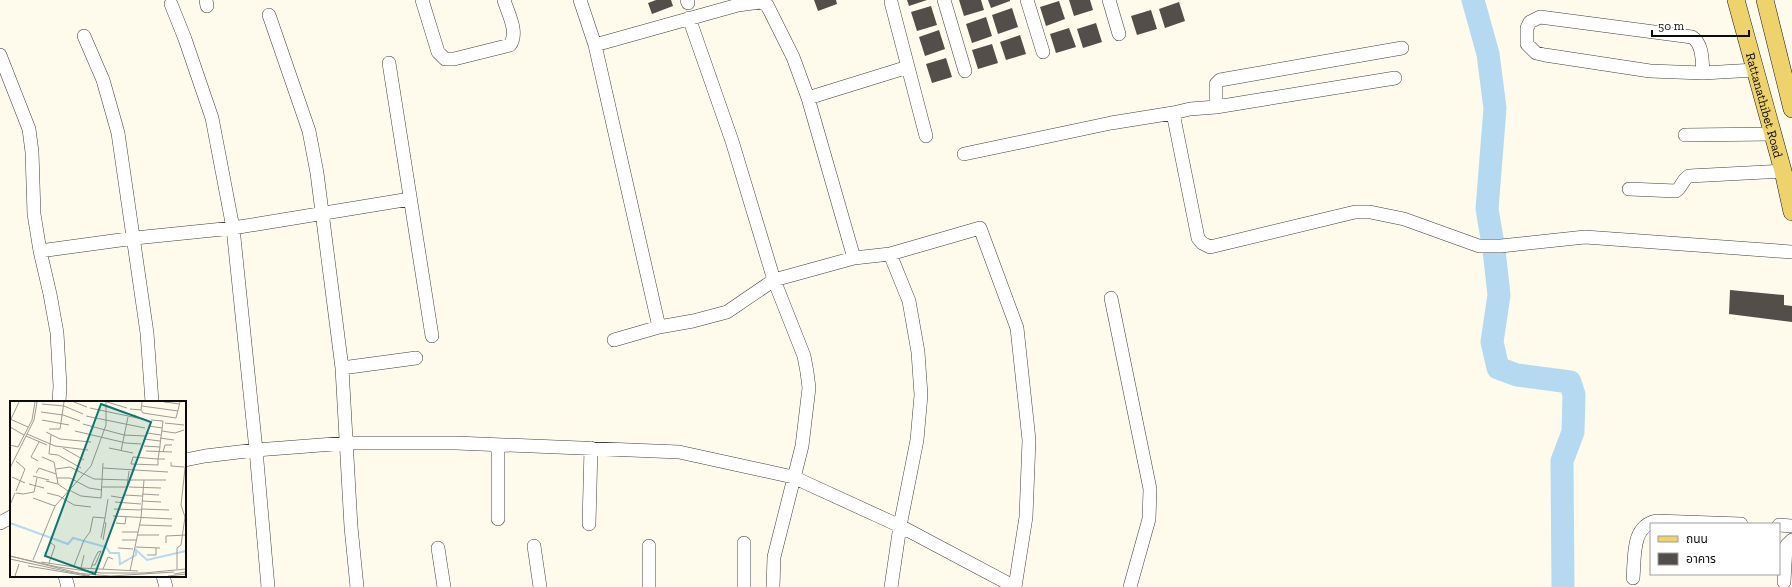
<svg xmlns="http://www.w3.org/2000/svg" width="1792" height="587" viewBox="0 0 1792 587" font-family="'Zilla Slab','Noto Sans Thai',serif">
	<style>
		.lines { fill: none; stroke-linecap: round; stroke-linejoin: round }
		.river { stroke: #b5d9f1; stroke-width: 23 }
		.building { fill: #544e4a }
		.minor-casing { stroke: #3f3f3f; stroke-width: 14 }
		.major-casing { stroke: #1d1d1d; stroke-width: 18 }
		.minor { stroke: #fff; stroke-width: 13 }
		.major { stroke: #eed36d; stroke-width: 17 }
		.labels { text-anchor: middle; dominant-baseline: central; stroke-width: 4; stroke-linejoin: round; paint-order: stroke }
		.street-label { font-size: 13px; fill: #0c0c0c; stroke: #fff }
		.inset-river { fill: none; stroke: #b5d9f1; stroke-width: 2 }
		.inset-road { fill: none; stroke: #9d9b93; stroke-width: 1 }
		.view { fill: #0f766e; fill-opacity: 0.15; stroke: #0f766e; stroke-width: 2 }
		.inset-edge { fill: none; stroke: #0c0c0c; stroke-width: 2 }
	</style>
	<rect width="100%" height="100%" fill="#fefbed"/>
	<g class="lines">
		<path class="river" d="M 1473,0 L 1488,54 L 1495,108 L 1487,209 L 1494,250 L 1499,295 L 1492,342 L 1498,368 L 1517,375 L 1570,382 L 1574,395 L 1573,432 L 1562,461 L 1563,587"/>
	</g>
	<path class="building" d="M 656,0 L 671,0 L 673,6 L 652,14 L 648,3 Z
		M 814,0 L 836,0 L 837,4 L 818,11 Z
		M 907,0 L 927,0 L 909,6 Z
		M 959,0 L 981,0 L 984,10 L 964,16 Z
		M 988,0 L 1010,0 L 1010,1 L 991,8 Z
		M 1069,0 L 1090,0 L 1093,10 L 1074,16 Z
		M 1059,1 L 1065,19 L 1046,26 L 1040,7 Z
		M 1179,2 L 1185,21 L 1165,28 L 1159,9 Z
		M 931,6 L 937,25 L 917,31 L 911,12 Z
		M 1012,8 L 1018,27 L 998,34 L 992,15 Z
		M 1151,10 L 1157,29 L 1137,35 L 1131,16 Z
		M 986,17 L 992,36 L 972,43 L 966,24 Z
		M 1096,23 L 1102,42 L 1083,48 L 1077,29 Z
		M 1069,28 L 1076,47 L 1056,53 L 1050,34 Z
		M 939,30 L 945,49 L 925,56 L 919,37 Z
		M 1020,35 L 1026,54 L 1006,60 L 1000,42 Z
		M 992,44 L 998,63 L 978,69 L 972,50 Z
		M 946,58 L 952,77 L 932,83 L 926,64 Z
		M 1730,290 L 1784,295 L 1784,305 L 1792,306 L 1792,322 L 1729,314 Z"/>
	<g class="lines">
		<defs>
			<path id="minor" d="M 206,0 L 207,6
				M 422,0 L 438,52 L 445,59 L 454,59 L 510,45 C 519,32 508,14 504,0
				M 580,0 L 595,45 L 659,327
				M 687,0 L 688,3
				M 944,0 L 965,71
				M 1027,0 L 1043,52
				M 1109,0 L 1119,34
				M 891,2 L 926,136
				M 171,4 L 185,39 L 212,118 L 233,228 L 256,450 L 268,587
				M 269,15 L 309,131 L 317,173 L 342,368 L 351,527 L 357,587
				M 689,18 L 732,141 L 774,280 L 804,356 L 807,372 L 809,388 L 802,446 L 774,557 L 773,587
				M 84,36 L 103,80 L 118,133 L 147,333 L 152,402
				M 595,45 L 738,5 L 760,2 L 767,5 L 793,57 L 808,98 L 854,258
				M 0,55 L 29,129 L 32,152 L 34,214 L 40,251 L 50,294 L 57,333 L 60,386 L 59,402
				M 389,63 L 432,336
				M 1703,73 C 1702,60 1703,44 1692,37 L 1540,17 L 1530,22 L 1527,28 L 1527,44 L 1536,53 L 1545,55 L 1650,71 L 1703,73 L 1755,70
				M 1395,78 L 1216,107 L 1190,109 L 1173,113 L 1198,238 L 1202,243 L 1210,247 L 1355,212 L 1370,212 L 1404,219 L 1479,246 L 1501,246 L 1585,237 L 1792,252
				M 808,98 L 908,67
				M 1216,107 L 1216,84 L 1220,80 L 1402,48
				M 1685,135 L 1773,134
				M 964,154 L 1111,123 L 1173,113
				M 1629,189 L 1676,191 C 1682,187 1682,180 1689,176 L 1783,171
				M 40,251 L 135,238 L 233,228 L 410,199
				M 890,254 L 909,301 L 918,352 L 921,395 L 917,440 L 900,526 L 891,587
				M 1111,298 L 1150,489 L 1149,519 L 1130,587
				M 614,340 L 659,327 L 693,321 L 727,312 L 774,280 L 854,258 L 890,254 L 980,228 L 1017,328 L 1029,440 L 1026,517 L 1015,587
				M 342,368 L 416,358
				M 498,445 L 498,519
				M 185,460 L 205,456 L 256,450 L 347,443 L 456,443 L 679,452 L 793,477 L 900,526 L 1015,587
				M 0,523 L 11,517
				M 589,524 L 591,448
				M 1779,525 L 1792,526
				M 744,543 L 744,587
				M 534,546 L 540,587
				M 649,546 L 649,587
				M 438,548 L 444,587
				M 65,576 L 68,587
				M 163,576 L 166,587
				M 1633,578 C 1635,558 1631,526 1656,521 L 1741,524
				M 1784,582 L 1786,546 L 1792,540"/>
			<g id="major">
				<path id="s1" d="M 1736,0 L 1783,171 L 1792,212"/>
				<path d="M 1765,0 L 1792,109"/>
			</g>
		</defs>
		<use href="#minor" class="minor-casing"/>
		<use href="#major" class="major-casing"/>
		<use href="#minor" class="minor"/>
		<use href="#major" class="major"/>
	</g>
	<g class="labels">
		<g class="street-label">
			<text stroke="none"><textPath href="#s1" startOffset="109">Rattanathibet Road</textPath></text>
		</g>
	</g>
	<g transform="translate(10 401)">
		<rect width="176" height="176" fill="#fefbed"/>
		<path class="inset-river" d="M 0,122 L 58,143 L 63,137 L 96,146 L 100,152 L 109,152 L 110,163 L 126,154 L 126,149 L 137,159 L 176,150"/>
		<path class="inset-road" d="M 64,1 L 77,6M 97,1 L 117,7M 154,1 L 170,3M 32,3 L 54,5 L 73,13M 132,5 L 168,10M 80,7 L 137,19M 120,8 L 131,9 L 132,1M 131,9 L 133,12 L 166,17 L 170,1M 31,11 L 53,14 L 70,20M 76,15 L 135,27M 0,18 L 18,26M 1,18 L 9,1M 32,19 L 59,24M 141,19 L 153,20 L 150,44 L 150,46 L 148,58 L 148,64 L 121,63 L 123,56 L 148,58 L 155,58M 155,22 L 174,24M 73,23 L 114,34 L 135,35M 139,25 L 152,27M 0,26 L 14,34M 39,28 L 50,28 L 54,1M 65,30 L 116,42 L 131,43M 152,30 L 165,32 L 174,29M 36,31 L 50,38 L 81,41M 137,32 L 151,34M 17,33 L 45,45 L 78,49M 41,34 L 39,53 L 48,54 L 71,67M 16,35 L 37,44M 150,37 L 164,39M 134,38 L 150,40M 0,44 L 8,46 L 22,19 L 25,1M 134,45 L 150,46M 53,47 L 74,59M 99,47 L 123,52M 111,50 L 118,16M 136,50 L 162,51M 153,51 L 155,44 L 162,44M 32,56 L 44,61 L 48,83M 28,60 L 21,56 L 29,41M 161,61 L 161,65 L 174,66M 0,67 L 24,19 L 27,1M 93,67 L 158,71M 46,68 L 60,66 L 84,78 L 118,79M 26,72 L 29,67 L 46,73M 23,75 L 39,79M 2,76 L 15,82M 47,77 L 60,77 L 79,87 L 92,89M 119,79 L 156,79M 36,80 L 48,83 L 58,90M 19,83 L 34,87M 92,86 L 117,86 L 119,70M 119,86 L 151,87M 59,89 L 71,95 L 91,97 L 93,62M 6,90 L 15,68 L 6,60M 6,92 L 13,93 L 24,91 L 27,77M 37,92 L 49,95 L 64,104 L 81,106M 132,93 L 149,94M 115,94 L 132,95M 101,95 L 113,97M 23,97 L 45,105M 132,100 L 151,101M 105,101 L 131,103M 0,104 L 5,92M 104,108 L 131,109M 131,108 L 159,109M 103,115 L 162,118M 95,117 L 98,98M 106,122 L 115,123 L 116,116M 129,124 L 162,125M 112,131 L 128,131M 127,134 L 149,134M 93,139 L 96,122 L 94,121M 112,139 L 127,139M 156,142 L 156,135 L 176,134M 126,146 L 150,147M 108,147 L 123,148M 137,154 L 146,154 L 146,147M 0,155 L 48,166 L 91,172 L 134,172 L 176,168M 0,155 L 80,175M 0,158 L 64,172 L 101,175 L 164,171M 23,159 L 45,105 L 81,65 L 96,24 L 96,1M 31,161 L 71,167 L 128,170M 39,162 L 45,145 L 41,142M 18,165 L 77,175M 64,165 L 74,139 L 80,131 L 83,116 L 95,117 L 91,137M 71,167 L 74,154M 81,167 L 82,164 L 84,159 L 88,151 L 91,150 L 85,164 L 82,164M 93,168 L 98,156 L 103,158M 167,168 L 167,147 L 171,144 L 175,116 L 171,104 L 176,58M 120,170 L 131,117 L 134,79M 164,173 L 176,171M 5,175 L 9,163M 158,175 L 176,173"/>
		<path class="view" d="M 91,3 L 141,21 L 85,173 L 35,155 Z"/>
		<rect width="176" height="176" class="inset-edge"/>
	</g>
	<rect x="1650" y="523" width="130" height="52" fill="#ffffff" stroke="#9e9e9e"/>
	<rect x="1658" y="536" width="20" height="6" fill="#eed36d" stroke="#9e9e9e"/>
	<text x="1686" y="543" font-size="12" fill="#0c0c0c">ถนน</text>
	<rect x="1658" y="553" width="20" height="12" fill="#544e4a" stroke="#9e9e9e"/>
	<text x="1686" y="563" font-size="12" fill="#0c0c0c">อาคาร</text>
	<path d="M1652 30v6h97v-6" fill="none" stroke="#0c0c0c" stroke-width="2"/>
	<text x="1658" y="30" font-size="12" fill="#0c0c0c" stroke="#ffffff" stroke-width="3" paint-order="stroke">50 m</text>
</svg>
